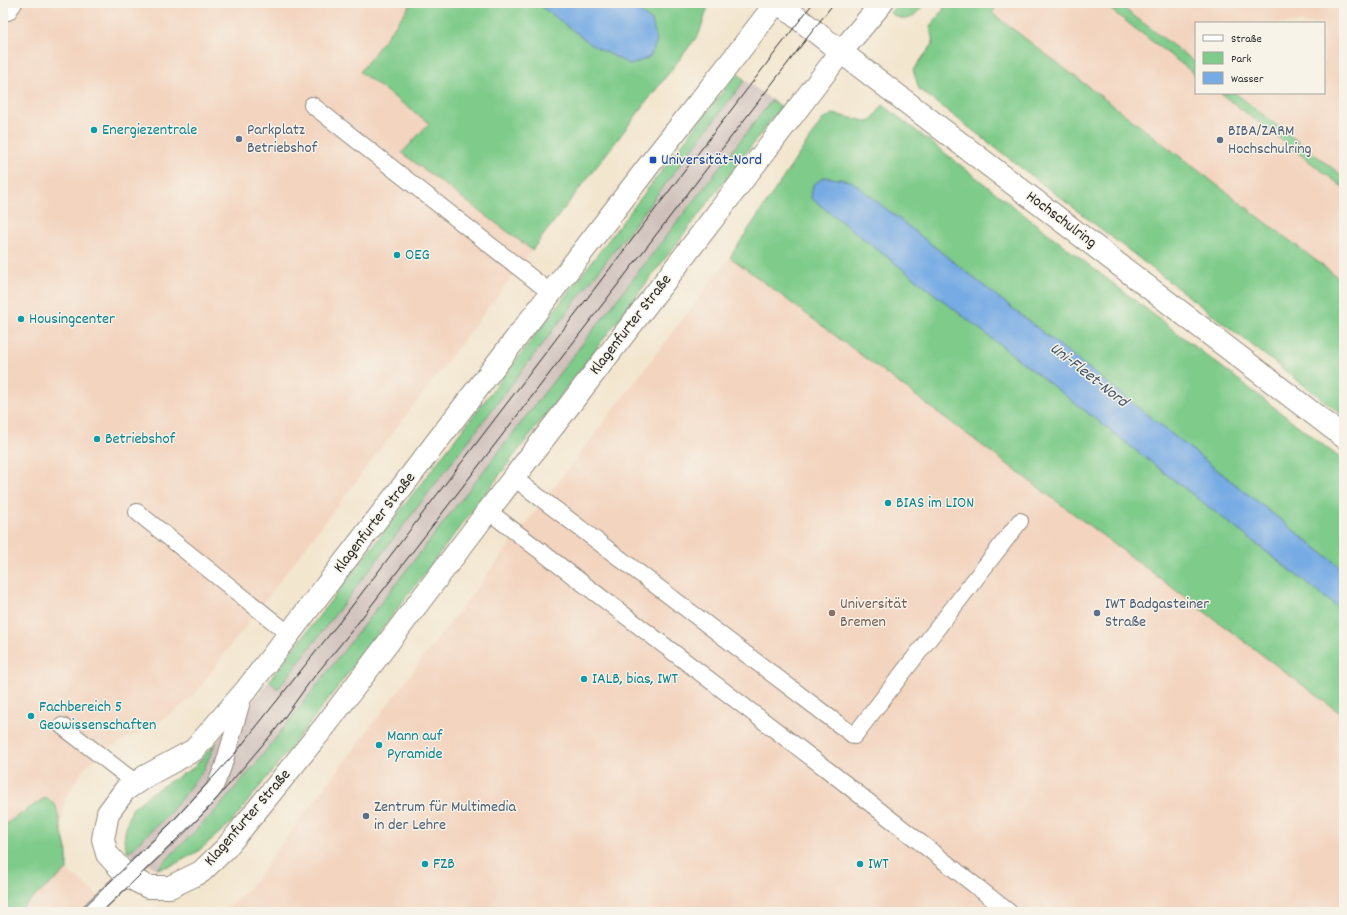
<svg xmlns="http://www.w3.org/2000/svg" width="1347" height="915" viewBox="0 0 1347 915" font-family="Dekko,sans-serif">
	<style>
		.built { fill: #f3d4bf; fill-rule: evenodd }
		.industrial { fill: #cfc0bb }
		.green { fill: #7ecb8a; stroke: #547b5a }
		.water { fill: #77abe4; stroke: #516b88 }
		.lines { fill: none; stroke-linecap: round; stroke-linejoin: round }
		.lane-casing { stroke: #8f887d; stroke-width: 18 }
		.street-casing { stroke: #8f887d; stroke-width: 24 }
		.secondary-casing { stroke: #8f887d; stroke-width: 24 }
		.lane { stroke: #fff; stroke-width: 16 }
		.street { stroke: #fff; stroke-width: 22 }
		.secondary { stroke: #fff; stroke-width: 22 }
		.tram { stroke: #2b2b2b; stroke-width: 1 }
		.culture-dot { fill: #0f9aa8; stroke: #f7f3e8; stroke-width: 1.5 }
		.service-dot { fill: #5c6f8a; stroke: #f7f3e8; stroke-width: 1.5 }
		.transit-dot { fill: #1a4fb4; stroke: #f7f3e8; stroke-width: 1.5 }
		.education-dot { fill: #8d6e63; stroke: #f7f3e8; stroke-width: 1.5 }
		.labels { text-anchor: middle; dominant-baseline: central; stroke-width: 3; stroke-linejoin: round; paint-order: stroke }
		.culture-label { font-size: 16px; fill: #0d838f; stroke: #f7f3e8; text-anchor: start }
		.service-label { font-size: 16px; fill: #4e5e75; stroke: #f7f3e8; text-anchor: start }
		.transit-label { font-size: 16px; fill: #164399; stroke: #f7f3e8; text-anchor: start }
		.street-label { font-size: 16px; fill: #2b2b2b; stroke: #f7f3e8 }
		.education-label { font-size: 16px; fill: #785e54; stroke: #f7f3e8; text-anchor: start }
		.water-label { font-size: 17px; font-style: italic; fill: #46586c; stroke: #f7f3e8 }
	</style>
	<rect width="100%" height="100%" fill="#f7f3e8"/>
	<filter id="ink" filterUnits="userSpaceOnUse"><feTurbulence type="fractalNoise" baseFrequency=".025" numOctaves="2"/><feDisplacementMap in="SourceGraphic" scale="8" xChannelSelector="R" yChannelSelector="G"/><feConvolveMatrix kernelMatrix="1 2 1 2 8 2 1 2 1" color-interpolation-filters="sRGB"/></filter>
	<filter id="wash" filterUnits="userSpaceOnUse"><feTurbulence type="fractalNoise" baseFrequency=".012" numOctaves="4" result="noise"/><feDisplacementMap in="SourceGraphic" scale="16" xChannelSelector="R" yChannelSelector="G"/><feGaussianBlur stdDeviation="0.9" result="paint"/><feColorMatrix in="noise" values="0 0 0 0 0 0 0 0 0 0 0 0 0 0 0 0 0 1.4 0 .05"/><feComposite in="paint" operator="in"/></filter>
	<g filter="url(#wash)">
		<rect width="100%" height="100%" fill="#f3e6cf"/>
		<path class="built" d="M 3,3 L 412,3 L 360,72 L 429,123 L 403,153 L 532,250 L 216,665 L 195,694 L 174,712 L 150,727 L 113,746 L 86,766 L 65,798 L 61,829 L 67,853 L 67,870 L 119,912 L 3,912 Z
			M 958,3 L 1344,3 L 1344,299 ZM 1196,23 L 1324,23 L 1324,93 L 1196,93 Z
			M 730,257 L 1344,716 L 1344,912 L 219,912 L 231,906 L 250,887 L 298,822 Z"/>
		<path class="industrial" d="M 745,80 L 772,100 L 258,761 L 220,806 L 157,869 L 128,853 L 169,814 L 204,769 L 216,742 L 269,681 L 278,688 Z"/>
		<path class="green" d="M 412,3 L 707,3 L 707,10 L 699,34 L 532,250 L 402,153 L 429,123 L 360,72 Z
			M 898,3 L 925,3 C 914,17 908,25 890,13 Z
			M 945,3 L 999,3 L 992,13 L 1344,282 L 1344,416 L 919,89 L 913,70 L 933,44 L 930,26 L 943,10 Z
			M 1102,3 L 1117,3 L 1196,63 L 1196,75 Z
			M 737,73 L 745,80 L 278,689 L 269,681 Z
			M 1220,93 L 1235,93 L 1344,177 L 1344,188 Z
			M 772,100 L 781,107 L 313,719 L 231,823 L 197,852 L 173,865 L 157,869 L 220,806 L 258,761 Z
			M 883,105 L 1072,252 L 1344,461 L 1344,570 L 851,181 L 825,177 L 813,185 L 811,198 L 1344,612 L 1344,716 L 730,257 L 822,120 L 833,114 L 870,122 Z
			M 216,742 L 204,769 L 169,814 L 128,853 L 124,840 L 126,827 L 132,809 L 154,791 L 193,768 Z
			M 46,797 L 56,806 L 67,853 L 67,870 L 16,912 L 3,912 L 3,828 L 7,823 Z"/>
		<path class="water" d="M 537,3 L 629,3 L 652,21 L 657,41 L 650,57 L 631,65 L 592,45 Z
			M 824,177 L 851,181 L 1344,570 L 1344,612 L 811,198 L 813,185 Z"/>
	</g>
	<g filter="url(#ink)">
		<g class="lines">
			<defs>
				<path id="lane" d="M 3,8 L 8,12 L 14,3
					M 312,105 L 551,293
					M 514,478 L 854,736 L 1020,521
					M 488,511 L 829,771 L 1009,912
					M 137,512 L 289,634
					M 62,726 L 136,783
					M 89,912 L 177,829 L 214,789 L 223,767 L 244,695"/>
				<path id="street" d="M 776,3 L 737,54 L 653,160 L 246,690 L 194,750 L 146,776 L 125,790 L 108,813 L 103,839 L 107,854 L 127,876 L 148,887 L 170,887 L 201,872 L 226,848 L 325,726 L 488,511 L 792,116 L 841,52 L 882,3"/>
				<path id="secondary" d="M 779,3 L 841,52 L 1344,437"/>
			</defs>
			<use href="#lane" class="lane-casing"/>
			<use href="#street" class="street-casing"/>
			<use href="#secondary" class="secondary-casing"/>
			<use href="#lane" class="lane"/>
			<use href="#street" class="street"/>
			<use href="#secondary" class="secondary"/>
			<path class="tram" d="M 79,912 L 170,824 L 237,751 L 345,615 L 813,3
				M 102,912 L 207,810 L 276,729 L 309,683 L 354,628 L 834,3"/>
		</g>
	</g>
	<g class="culture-dot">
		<circle cx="94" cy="130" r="4"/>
		<circle cx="397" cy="255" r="4"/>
		<circle cx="21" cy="319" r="4"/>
		<circle cx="97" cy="439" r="4"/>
		<circle cx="888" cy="503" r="4"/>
		<circle cx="584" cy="679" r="4"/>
		<circle cx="31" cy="716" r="4"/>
		<circle cx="379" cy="745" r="4"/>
		<circle cx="425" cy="864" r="4"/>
		<circle cx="860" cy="864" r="4"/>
	</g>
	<g class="service-dot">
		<circle cx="239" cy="139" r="4"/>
		<circle cx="1220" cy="140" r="4"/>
		<circle cx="1097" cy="613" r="4"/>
		<circle cx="366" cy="816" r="4"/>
	</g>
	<rect class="transit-dot" x="649" y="156" width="8" height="8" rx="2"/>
	<circle class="education-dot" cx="832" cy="613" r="4"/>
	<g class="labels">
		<g class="culture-label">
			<text x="102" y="130">Energiezentrale</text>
			<text x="405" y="255">OEG</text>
			<text x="29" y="319">Housingcenter</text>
			<text x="105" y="439">Betriebshof</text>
			<text x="896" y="503">BIAS im LION</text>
			<text x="592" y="679">IALB, bias, IWT</text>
			<text x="39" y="707">Fachbereich 5<tspan x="39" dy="18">Geowissenschaften</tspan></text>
			<text x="387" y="736">Mann auf<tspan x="387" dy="18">Pyramide</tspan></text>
			<text x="433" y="864">FZB</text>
			<text x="868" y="864">IWT</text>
		</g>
		<g class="service-label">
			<text x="247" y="130">Parkplatz<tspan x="247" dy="18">Betriebshof</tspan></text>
			<text x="1228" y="131">BIBA/ZARM<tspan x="1228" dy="18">Hochschulring</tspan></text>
			<text x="1105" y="604">IWT Badgasteiner<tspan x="1105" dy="18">Straße</tspan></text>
			<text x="374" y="807">Zentrum für Multimedia<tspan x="374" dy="18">in der Lehre</tspan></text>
		</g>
		<g class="transit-label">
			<text x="661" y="160">Universität-Nord</text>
		</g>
		<g class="street-label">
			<text transform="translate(1061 220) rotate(37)">Hochschulring</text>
			<text transform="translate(631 325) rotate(-52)">Klagenfurter Straße</text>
			<text transform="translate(375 523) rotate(-52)">Klagenfurter Straße</text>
			<text transform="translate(248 818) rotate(-49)">Klagenfurter Straße</text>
		</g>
		<g class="education-label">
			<text x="840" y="604">Universität<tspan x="840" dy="18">Bremen</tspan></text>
		</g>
		<g class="water-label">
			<text transform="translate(1088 376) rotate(38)">Uni-Fleet-Nord</text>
		</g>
	</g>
	<rect width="1347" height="915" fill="none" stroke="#f7f3e8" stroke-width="16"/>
	<rect x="1195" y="22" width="130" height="72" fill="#f7f3e8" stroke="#a5a39c"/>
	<rect x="1203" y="35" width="20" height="6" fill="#ffffff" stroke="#a5a39c"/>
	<text x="1231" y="42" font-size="12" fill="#2b2b2b">Straße</text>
	<rect x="1203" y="52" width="20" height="12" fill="#7ecb8a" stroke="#a5a39c"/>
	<text x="1231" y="62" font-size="12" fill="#2b2b2b">Park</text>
	<rect x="1203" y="72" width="20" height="12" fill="#77abe4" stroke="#a5a39c"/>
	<text x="1231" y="82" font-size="12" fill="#2b2b2b">Wasser</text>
</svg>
